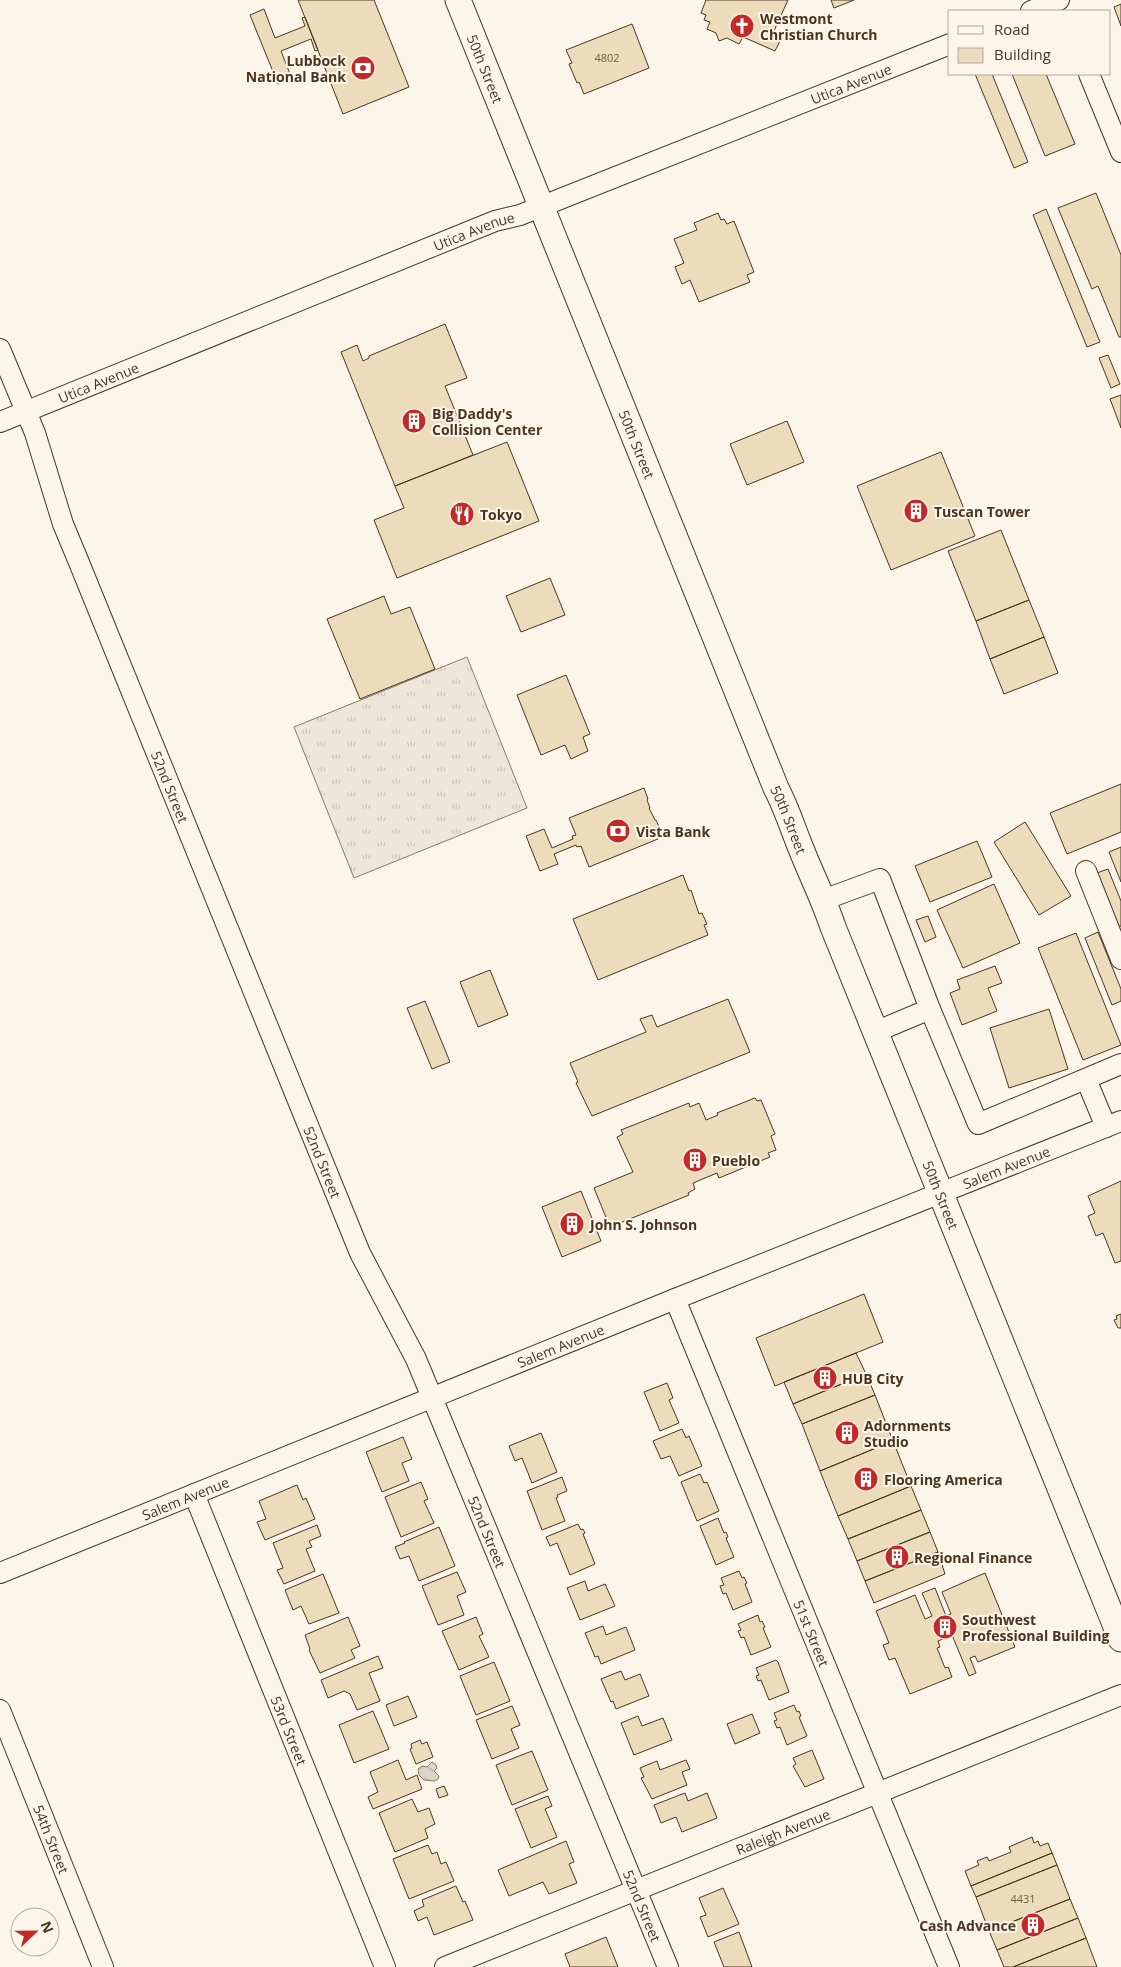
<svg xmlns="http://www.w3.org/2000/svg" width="1121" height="1967" viewBox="0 0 1121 1967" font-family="'Open Sans',sans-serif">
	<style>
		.grass { fill: url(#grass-tufts); stroke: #887966 }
		.water { fill: url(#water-waves); stroke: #887966 }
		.building { fill: #ecdcbc; stroke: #4a3520 }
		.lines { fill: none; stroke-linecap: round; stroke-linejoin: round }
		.minor-casing { stroke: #4a3520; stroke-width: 22 }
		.major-casing { stroke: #4a3520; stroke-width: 27 }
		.minor { stroke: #fbf6e9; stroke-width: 20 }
		.major { stroke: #fbf6e9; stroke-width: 25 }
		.labels { text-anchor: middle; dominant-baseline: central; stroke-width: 4; stroke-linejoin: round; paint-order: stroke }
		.number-label { font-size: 11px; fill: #725f47 }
		.poi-label { font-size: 14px; font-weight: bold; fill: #4a3520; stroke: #fbf6e9; text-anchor: start }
		.street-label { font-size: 14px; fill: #4a3520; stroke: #fbf6e9 }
	</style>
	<defs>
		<pattern id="grass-tufts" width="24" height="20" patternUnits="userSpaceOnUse" patternTransform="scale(1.25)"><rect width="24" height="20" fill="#ede6d9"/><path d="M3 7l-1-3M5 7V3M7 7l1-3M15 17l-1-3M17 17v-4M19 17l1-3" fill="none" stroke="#cdc6ba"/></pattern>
		<pattern id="water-waves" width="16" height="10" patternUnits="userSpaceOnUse" patternTransform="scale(1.25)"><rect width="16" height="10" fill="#dcd4c6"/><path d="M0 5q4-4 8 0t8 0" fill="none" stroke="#beb7aa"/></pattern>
	</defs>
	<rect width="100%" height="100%" fill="#fbf6e9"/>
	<path class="grass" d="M 467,657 L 527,808 L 354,878 L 294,727 Z"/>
	<path class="water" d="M 432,1762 L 436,1765 L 437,1768 L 434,1771 L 439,1776 L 438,1779 L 435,1781 L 424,1780 L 419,1775 L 418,1769 L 422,1766 L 427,1767 Z"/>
	<path class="building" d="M 298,0 L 374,0 L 409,87 L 343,114 Z
		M 706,0 L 788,0 L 773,33 L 782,37 L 775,51 L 743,37 L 739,44 L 727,38 L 719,41 L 716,33 L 707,29 L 710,22 L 704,20 L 706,15 L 701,13 Z
		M 831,0 L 854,0 L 834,8 Z
		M 1121,4 L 1121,26 L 1114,7 Z
		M 264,9 L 275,38 L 305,26 L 302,18 L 305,17 L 318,50 L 315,51 L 311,39 L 281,51 L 292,79 L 278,84 L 250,15 Z
		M 632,24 L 649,68 L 584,94 L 579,82 L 577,83 L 569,64 L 572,63 L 566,50 Z
		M 975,74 L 992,74 L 1028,162 L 1014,168 Z
		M 1012,74 L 1046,74 L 1075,144 L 1045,156 Z
		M 1096,193 L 1121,255 L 1121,337 L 1119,337 L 1098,286 L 1092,289 L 1058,208 Z
		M 1046,209 L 1100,342 L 1087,347 L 1033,215 Z
		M 718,213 L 721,220 L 724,219 L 727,224 L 734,221 L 754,272 L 747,275 L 750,282 L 699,302 L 690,280 L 682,284 L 675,267 L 684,263 L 674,239 L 697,230 L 694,223 Z
		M 445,324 L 467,378 L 445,386 L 473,455 L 395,486 L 341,352 L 357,345 L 363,361 L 369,358 L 369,356 Z
		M 1108,355 L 1120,384 L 1111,388 L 1099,358 Z
		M 1121,395 L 1121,428 L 1110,399 Z
		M 787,421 L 804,462 L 747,485 L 730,444 Z
		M 507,442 L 539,521 L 397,578 L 374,520 L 404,508 L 395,486 Z
		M 941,452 L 975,536 L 891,570 L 857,486 Z
		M 1001,530 L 1029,600 L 976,621 L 948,551 Z
		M 550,578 L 565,615 L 521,632 L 506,596 Z
		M 384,596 L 391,614 L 410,607 L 435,669 L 360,699 L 327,619 Z
		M 1029,600 L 1044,637 L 990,659 L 976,621 Z
		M 1044,637 L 1058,673 L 1004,694 L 990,659 Z
		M 566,675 L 590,734 L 583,737 L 588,751 L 571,759 L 565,745 L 541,755 L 517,695 Z
		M 1121,784 L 1121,832 L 1067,854 L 1050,813 Z
		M 644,788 L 648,799 L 647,800 L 650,808 L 649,808 L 655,820 L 656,820 L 662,833 L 656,835 L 658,839 L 589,867 L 581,846 L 577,847 L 576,845 L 554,854 L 558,864 L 540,871 L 526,836 L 544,829 L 552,848 L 573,839 L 572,836 L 576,835 L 569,818 Z
		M 1025,822 L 1071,896 L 1039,915 L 994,842 Z
		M 977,841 L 992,877 L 930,902 L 915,866 Z
		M 1121,847 L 1121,882 L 1109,852 Z
		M 1108,869 L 1121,901 L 1121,926 L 1116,928 L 1094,874 Z
		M 683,875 L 689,891 L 691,890 L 699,914 L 702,913 L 707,924 L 704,925 L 708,935 L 598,980 L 573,919 Z
		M 994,884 L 1020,943 L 963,968 L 937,910 Z
		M 928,916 L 936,937 L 925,942 L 916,920 Z
		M 1098,932 L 1121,989 L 1121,1001 L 1112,1005 L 1085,938 Z
		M 1076,933 L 1121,1045 L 1083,1060 L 1038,948 Z
		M 995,966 L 1002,983 L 988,988 L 997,1011 L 962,1025 L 950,993 L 960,989 L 957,980 Z
		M 490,970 L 508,1015 L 478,1027 L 460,982 Z
		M 728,999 L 750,1052 L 592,1116 L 576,1083 L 578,1082 L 570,1063 L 646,1032 L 640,1019 L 652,1015 L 657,1027 Z
		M 425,1001 L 450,1062 L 432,1069 L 407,1008 Z
		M 1049,1009 L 1068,1069 L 1009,1088 L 990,1028 Z
		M 755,1098 L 757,1101 L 761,1100 L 775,1134 L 771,1136 L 776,1150 L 768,1153 L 770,1157 L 719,1178 L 717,1173 L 693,1183 L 695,1189 L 688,1193 L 689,1195 L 610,1227 L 594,1188 L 633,1172 L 617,1137 L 623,1134 L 621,1130 L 689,1103 L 690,1107 L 699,1103 L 706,1120 L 718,1115 L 717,1113 Z
		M 1121,1181 L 1121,1261 L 1115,1263 L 1103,1233 L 1096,1236 L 1088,1216 L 1095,1213 L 1088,1196 Z
		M 581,1191 L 601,1241 L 562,1257 L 542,1207 Z
		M 864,1294 L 883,1342 L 775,1386 L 756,1338 Z
		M 1121,1314 L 1121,1328 L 1118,1328 L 1114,1320 L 1117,1319 L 1116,1316 Z
		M 856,1353 L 866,1374 L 793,1404 L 784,1382 Z
		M 866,1374 L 875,1395 L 802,1424 L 793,1404 Z
		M 667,1383 L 673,1398 L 669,1400 L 679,1423 L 660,1431 L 644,1392 Z
		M 875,1395 L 893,1441 L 820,1471 L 802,1424 Z
		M 682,1429 L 686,1438 L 689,1436 L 702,1466 L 679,1476 L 670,1456 L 661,1459 L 653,1441 Z
		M 541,1433 L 557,1472 L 532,1483 L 522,1458 L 515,1461 L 509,1446 Z
		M 403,1437 L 412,1459 L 402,1463 L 409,1481 L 382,1492 L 366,1452 Z
		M 893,1441 L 911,1486 L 838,1516 L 820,1471 Z
		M 700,1474 L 704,1483 L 707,1482 L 719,1511 L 697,1521 L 681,1482 Z
		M 562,1477 L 567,1491 L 557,1495 L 558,1497 L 556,1498 L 565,1521 L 542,1530 L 527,1491 Z
		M 421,1482 L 428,1499 L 424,1501 L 434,1523 L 401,1537 L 385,1497 Z
		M 297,1485 L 303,1500 L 306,1498 L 315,1519 L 265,1540 L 257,1522 L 266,1519 L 259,1501 Z
		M 911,1486 L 921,1510 L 848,1539 L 838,1516 Z
		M 921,1510 L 930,1532 L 857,1561 L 848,1539 Z
		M 718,1518 L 724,1533 L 726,1532 L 728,1537 L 726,1538 L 734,1557 L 716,1565 L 700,1526 Z
		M 578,1524 L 581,1530 L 583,1529 L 585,1533 L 583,1534 L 595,1564 L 570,1575 L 557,1543 L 550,1546 L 546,1537 Z
		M 317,1525 L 321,1536 L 309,1541 L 312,1547 L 306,1549 L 315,1571 L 284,1584 L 277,1570 L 283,1568 L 273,1543 Z
		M 439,1527 L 455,1566 L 419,1581 L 409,1556 L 400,1559 L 395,1547 L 405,1543 L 404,1542 Z
		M 930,1532 L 938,1552 L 865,1581 L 857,1561 Z
		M 938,1552 L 945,1574 L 874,1603 L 865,1581 Z
		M 739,1571 L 742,1578 L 744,1577 L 747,1583 L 745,1584 L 752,1602 L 733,1610 L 726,1593 L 723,1594 L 720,1586 L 724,1585 L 721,1578 Z
		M 457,1572 L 466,1592 L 457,1596 L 464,1615 L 438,1625 L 422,1586 Z
		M 985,1573 L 1015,1647 L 978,1662 L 975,1656 L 970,1658 L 976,1673 L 969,1676 L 952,1635 L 938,1641 L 940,1647 L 937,1648 L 945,1668 L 948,1667 L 952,1677 L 910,1694 L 895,1658 L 889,1660 L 883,1645 L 889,1643 L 876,1611 L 915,1595 L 925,1619 L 932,1616 L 922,1593 L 935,1588 L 946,1616 L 951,1614 L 942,1592 Z
		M 323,1574 L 339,1613 L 309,1624 L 301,1606 L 293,1610 L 285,1590 Z
		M 585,1581 L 588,1591 L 605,1584 L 615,1606 L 580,1620 L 567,1588 Z
		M 758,1615 L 760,1622 L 762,1621 L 765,1627 L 763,1628 L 771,1647 L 751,1655 L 744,1637 L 741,1638 L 738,1631 L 741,1630 L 738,1624 Z
		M 348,1617 L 360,1646 L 351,1650 L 355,1658 L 320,1673 L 309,1650 L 310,1649 L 305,1635 Z
		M 476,1617 L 483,1634 L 479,1636 L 489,1657 L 459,1670 L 442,1631 Z
		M 603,1626 L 606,1635 L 626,1627 L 635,1650 L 601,1664 L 598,1656 L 595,1657 L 585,1633 Z
		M 378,1656 L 383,1668 L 369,1673 L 380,1701 L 357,1710 L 350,1694 L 344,1691 L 328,1698 L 321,1680 Z
		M 776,1660 L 778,1662 L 789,1692 L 769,1700 L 761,1680 L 758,1681 L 756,1676 L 759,1675 L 756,1668 Z
		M 494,1662 L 510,1701 L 476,1715 L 460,1676 Z
		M 621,1671 L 625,1680 L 640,1674 L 649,1696 L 616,1709 L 613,1701 L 611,1702 L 601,1679 Z
		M 408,1696 L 417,1717 L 394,1726 L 386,1705 Z
		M 794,1705 L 797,1712 L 799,1711 L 801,1716 L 799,1717 L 807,1736 L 787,1745 L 780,1727 L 777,1728 L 774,1721 L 777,1720 L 774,1713 Z
		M 512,1706 L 520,1725 L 511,1729 L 519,1748 L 492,1759 L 476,1720 Z
		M 373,1711 L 389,1749 L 354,1763 L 339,1725 Z
		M 752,1714 L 760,1733 L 735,1744 L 727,1724 Z
		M 638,1716 L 642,1726 L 663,1718 L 672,1740 L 634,1755 L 621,1723 Z
		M 420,1740 L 422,1744 L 427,1742 L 433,1757 L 416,1764 L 410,1749 L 412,1748 L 411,1744 Z
		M 812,1750 L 824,1779 L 805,1787 L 793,1766 L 796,1764 L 793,1758 Z
		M 532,1751 L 548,1790 L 512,1805 L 496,1765 Z
		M 398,1760 L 406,1780 L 417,1775 L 422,1789 L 373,1809 L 368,1797 L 378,1792 L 370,1772 Z
		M 686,1760 L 690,1769 L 682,1772 L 687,1785 L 652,1799 L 641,1778 L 644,1777 L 640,1768 L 657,1761 L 660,1770 Z
		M 444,1786 L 448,1795 L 439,1798 L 436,1789 Z
		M 685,1793 L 688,1801 L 707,1793 L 717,1818 L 682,1832 L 676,1817 L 661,1823 L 654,1805 Z
		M 548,1796 L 552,1806 L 545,1809 L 557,1837 L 531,1848 L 515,1809 Z
		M 412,1799 L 418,1812 L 429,1808 L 435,1824 L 425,1829 L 428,1838 L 395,1852 L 379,1813 Z
		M 1032,1837 L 1034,1843 L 1038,1841 L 1040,1846 L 1048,1843 L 1052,1853 L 971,1886 L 965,1871 L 979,1865 L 977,1861 L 987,1857 L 989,1861 L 1011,1852 L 1009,1847 Z
		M 566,1841 L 574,1862 L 569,1864 L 577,1883 L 549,1894 L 543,1882 L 509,1896 L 498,1870 Z
		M 428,1845 L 432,1854 L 437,1852 L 441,1864 L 446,1862 L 454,1881 L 409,1899 L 393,1859 Z
		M 1052,1853 L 1057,1865 L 976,1897 L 971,1886 Z
		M 1057,1865 L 1070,1899 L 989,1931 L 976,1897 Z
		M 456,1886 L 463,1902 L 465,1901 L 473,1920 L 434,1935 L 427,1917 L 418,1921 L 414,1911 L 424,1906 L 422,1900 Z
		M 723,1888 L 739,1924 L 708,1937 L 700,1917 L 706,1915 L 699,1898 Z
		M 1070,1899 L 1078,1918 L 997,1950 L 989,1931 Z
		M 1078,1918 L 1086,1938 L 1013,1967 L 1004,1967 L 997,1950 Z
		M 739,1932 L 752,1967 L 724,1967 L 714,1942 Z
		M 606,1937 L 618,1967 L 570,1967 L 565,1954 Z
		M 1086,1938 L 1097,1967 L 1013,1967 Z"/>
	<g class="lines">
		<defs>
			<g id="minor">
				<path d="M 1031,11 L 1059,0"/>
				<path d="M 1089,74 L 1121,152"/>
				<path id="s1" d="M 0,349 L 35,433 L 63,524 L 78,560 L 360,1253 L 416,1359 L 668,1967"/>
				<path id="s2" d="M 0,422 L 495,221 L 520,215 L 950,44"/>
				<path d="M 1086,871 L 1121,959"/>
				<path d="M 823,900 L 880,879 L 930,1009 L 978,1124 L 1121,1064"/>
				<path d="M 875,1032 L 930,1009"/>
				<path d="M 1086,1079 L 1106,1127"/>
				<path id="s3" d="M 675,1299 L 949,1967"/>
				<path id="s4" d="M 194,1494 L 385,1967"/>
				<path id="s5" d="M 0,1573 L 675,1299 L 1121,1121"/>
				<path id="s6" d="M 0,1710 L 103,1967"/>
				<path id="s7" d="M 445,1967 L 1121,1695"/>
			</g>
			<g id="major">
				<path id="s8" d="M 458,0 L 776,788 C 785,805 791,823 798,841 C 809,870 823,897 833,927 L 1121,1639"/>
			</g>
		</defs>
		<use href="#minor" class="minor-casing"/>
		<use href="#major" class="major-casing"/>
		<use href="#minor" class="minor"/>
		<use href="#major" class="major"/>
	</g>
	<defs>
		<symbol id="church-disc" viewBox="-11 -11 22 22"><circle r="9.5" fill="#c62828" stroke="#fbf6e9"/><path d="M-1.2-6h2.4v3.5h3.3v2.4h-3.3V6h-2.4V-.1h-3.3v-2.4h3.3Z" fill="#fff"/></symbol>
		<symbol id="bank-disc" viewBox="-11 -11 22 22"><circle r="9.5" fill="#c62828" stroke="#fbf6e9"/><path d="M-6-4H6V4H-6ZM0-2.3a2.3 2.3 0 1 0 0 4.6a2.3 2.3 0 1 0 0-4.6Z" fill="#fff"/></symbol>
		<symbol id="building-disc" viewBox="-11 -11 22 22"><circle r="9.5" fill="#c62828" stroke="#fbf6e9"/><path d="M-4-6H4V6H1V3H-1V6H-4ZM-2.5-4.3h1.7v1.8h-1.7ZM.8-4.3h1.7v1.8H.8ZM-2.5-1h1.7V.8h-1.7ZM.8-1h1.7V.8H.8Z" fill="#fff"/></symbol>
		<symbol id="restaurant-disc" viewBox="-11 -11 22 22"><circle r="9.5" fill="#c62828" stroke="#fbf6e9"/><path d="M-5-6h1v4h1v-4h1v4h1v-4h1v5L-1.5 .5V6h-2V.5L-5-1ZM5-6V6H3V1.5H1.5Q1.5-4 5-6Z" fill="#fff"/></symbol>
	</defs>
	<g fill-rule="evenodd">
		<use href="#church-disc" x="728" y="12" width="28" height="28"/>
		<use href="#bank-disc" x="349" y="54" width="28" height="28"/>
		<use href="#building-disc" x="400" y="407" width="28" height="28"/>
		<use href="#building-disc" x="902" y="497" width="28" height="28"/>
		<use href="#restaurant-disc" x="448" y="500" width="28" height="28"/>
		<use href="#bank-disc" x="604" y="817" width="28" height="28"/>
		<use href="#building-disc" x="681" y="1146" width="28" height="28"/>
		<use href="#building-disc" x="558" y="1210" width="28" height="28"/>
		<use href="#building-disc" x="811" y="1364" width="28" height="28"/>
		<use href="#building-disc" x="833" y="1419" width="28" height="28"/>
		<use href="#building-disc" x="852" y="1465" width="28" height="28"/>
		<use href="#building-disc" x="883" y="1543" width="28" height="28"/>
		<use href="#building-disc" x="931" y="1613" width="28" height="28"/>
		<use href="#building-disc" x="1019" y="1911" width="28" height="28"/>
	</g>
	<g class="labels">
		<g class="number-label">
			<text x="607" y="57">4802</text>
			<text x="1023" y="1898">4431</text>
		</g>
		<g class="poi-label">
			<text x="760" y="18">Westmont<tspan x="760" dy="16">Christian Church</tspan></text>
			<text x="346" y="60" text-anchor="end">Lubbock<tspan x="346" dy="16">National Bank</tspan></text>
			<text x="432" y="413">Big Daddy's<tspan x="432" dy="16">Collision Center</tspan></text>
			<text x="934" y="511">Tuscan Tower</text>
			<text x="480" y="514">Tokyo</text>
			<text x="636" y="831">Vista Bank</text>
			<text x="712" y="1160">Pueblo</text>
			<text x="590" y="1224">John S. Johnson</text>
			<text x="842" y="1378">HUB City</text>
			<text x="864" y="1425">Adornments<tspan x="864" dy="16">Studio</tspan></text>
			<text x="884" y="1479">Flooring America</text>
			<text x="914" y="1557">Regional Finance</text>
			<text x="962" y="1619">Southwest<tspan x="962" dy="16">Professional Building</tspan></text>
			<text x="1016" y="1925" text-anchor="end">Cash Advance</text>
		</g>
		<g class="street-label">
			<text stroke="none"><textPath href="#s8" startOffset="74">50th Street</textPath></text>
			<text stroke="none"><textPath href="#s2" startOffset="916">Utica Avenue</textPath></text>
			<text stroke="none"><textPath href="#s2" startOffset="511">Utica Avenue</textPath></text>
			<text stroke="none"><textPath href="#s2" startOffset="106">Utica Avenue</textPath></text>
			<text stroke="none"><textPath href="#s8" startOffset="479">50th Street</textPath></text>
			<text stroke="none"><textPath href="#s1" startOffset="470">52nd Street</textPath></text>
			<text stroke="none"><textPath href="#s8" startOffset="884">50th Street</textPath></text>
			<text stroke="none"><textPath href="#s1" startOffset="875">52nd Street</textPath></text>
			<text stroke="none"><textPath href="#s5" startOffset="1085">Salem Avenue</textPath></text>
			<text stroke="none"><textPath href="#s8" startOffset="1289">50th Street</textPath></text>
			<text stroke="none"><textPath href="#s5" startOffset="605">Salem Avenue</textPath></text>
			<text stroke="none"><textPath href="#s5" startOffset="200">Salem Avenue</textPath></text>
			<text stroke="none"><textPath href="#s1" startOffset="1280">52nd Street</textPath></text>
			<text stroke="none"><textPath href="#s3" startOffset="361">51st Street</textPath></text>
			<text stroke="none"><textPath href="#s4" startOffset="255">53rd Street</textPath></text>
			<text stroke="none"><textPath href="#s7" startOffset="364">Raleigh Avenue</textPath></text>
			<text stroke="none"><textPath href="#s6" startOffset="139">54th Street</textPath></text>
			<text stroke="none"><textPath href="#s1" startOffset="1685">52nd Street</textPath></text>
		</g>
	</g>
	<rect x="948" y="10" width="162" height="65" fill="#fbf6e9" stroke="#b4a999"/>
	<rect x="958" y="26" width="25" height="8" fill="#fbf6e9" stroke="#b4a999"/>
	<text x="994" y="35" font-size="15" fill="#4a3520">Road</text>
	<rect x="958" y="48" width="25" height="15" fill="#ecdcbc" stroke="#b4a999"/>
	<text x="994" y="60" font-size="15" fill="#4a3520">Building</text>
	<g transform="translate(35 1932) rotate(68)"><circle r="24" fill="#fbf6e9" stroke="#b4a999"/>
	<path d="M0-4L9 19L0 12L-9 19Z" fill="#c62828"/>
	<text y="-8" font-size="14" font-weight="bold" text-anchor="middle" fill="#4a3520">N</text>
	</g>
</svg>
